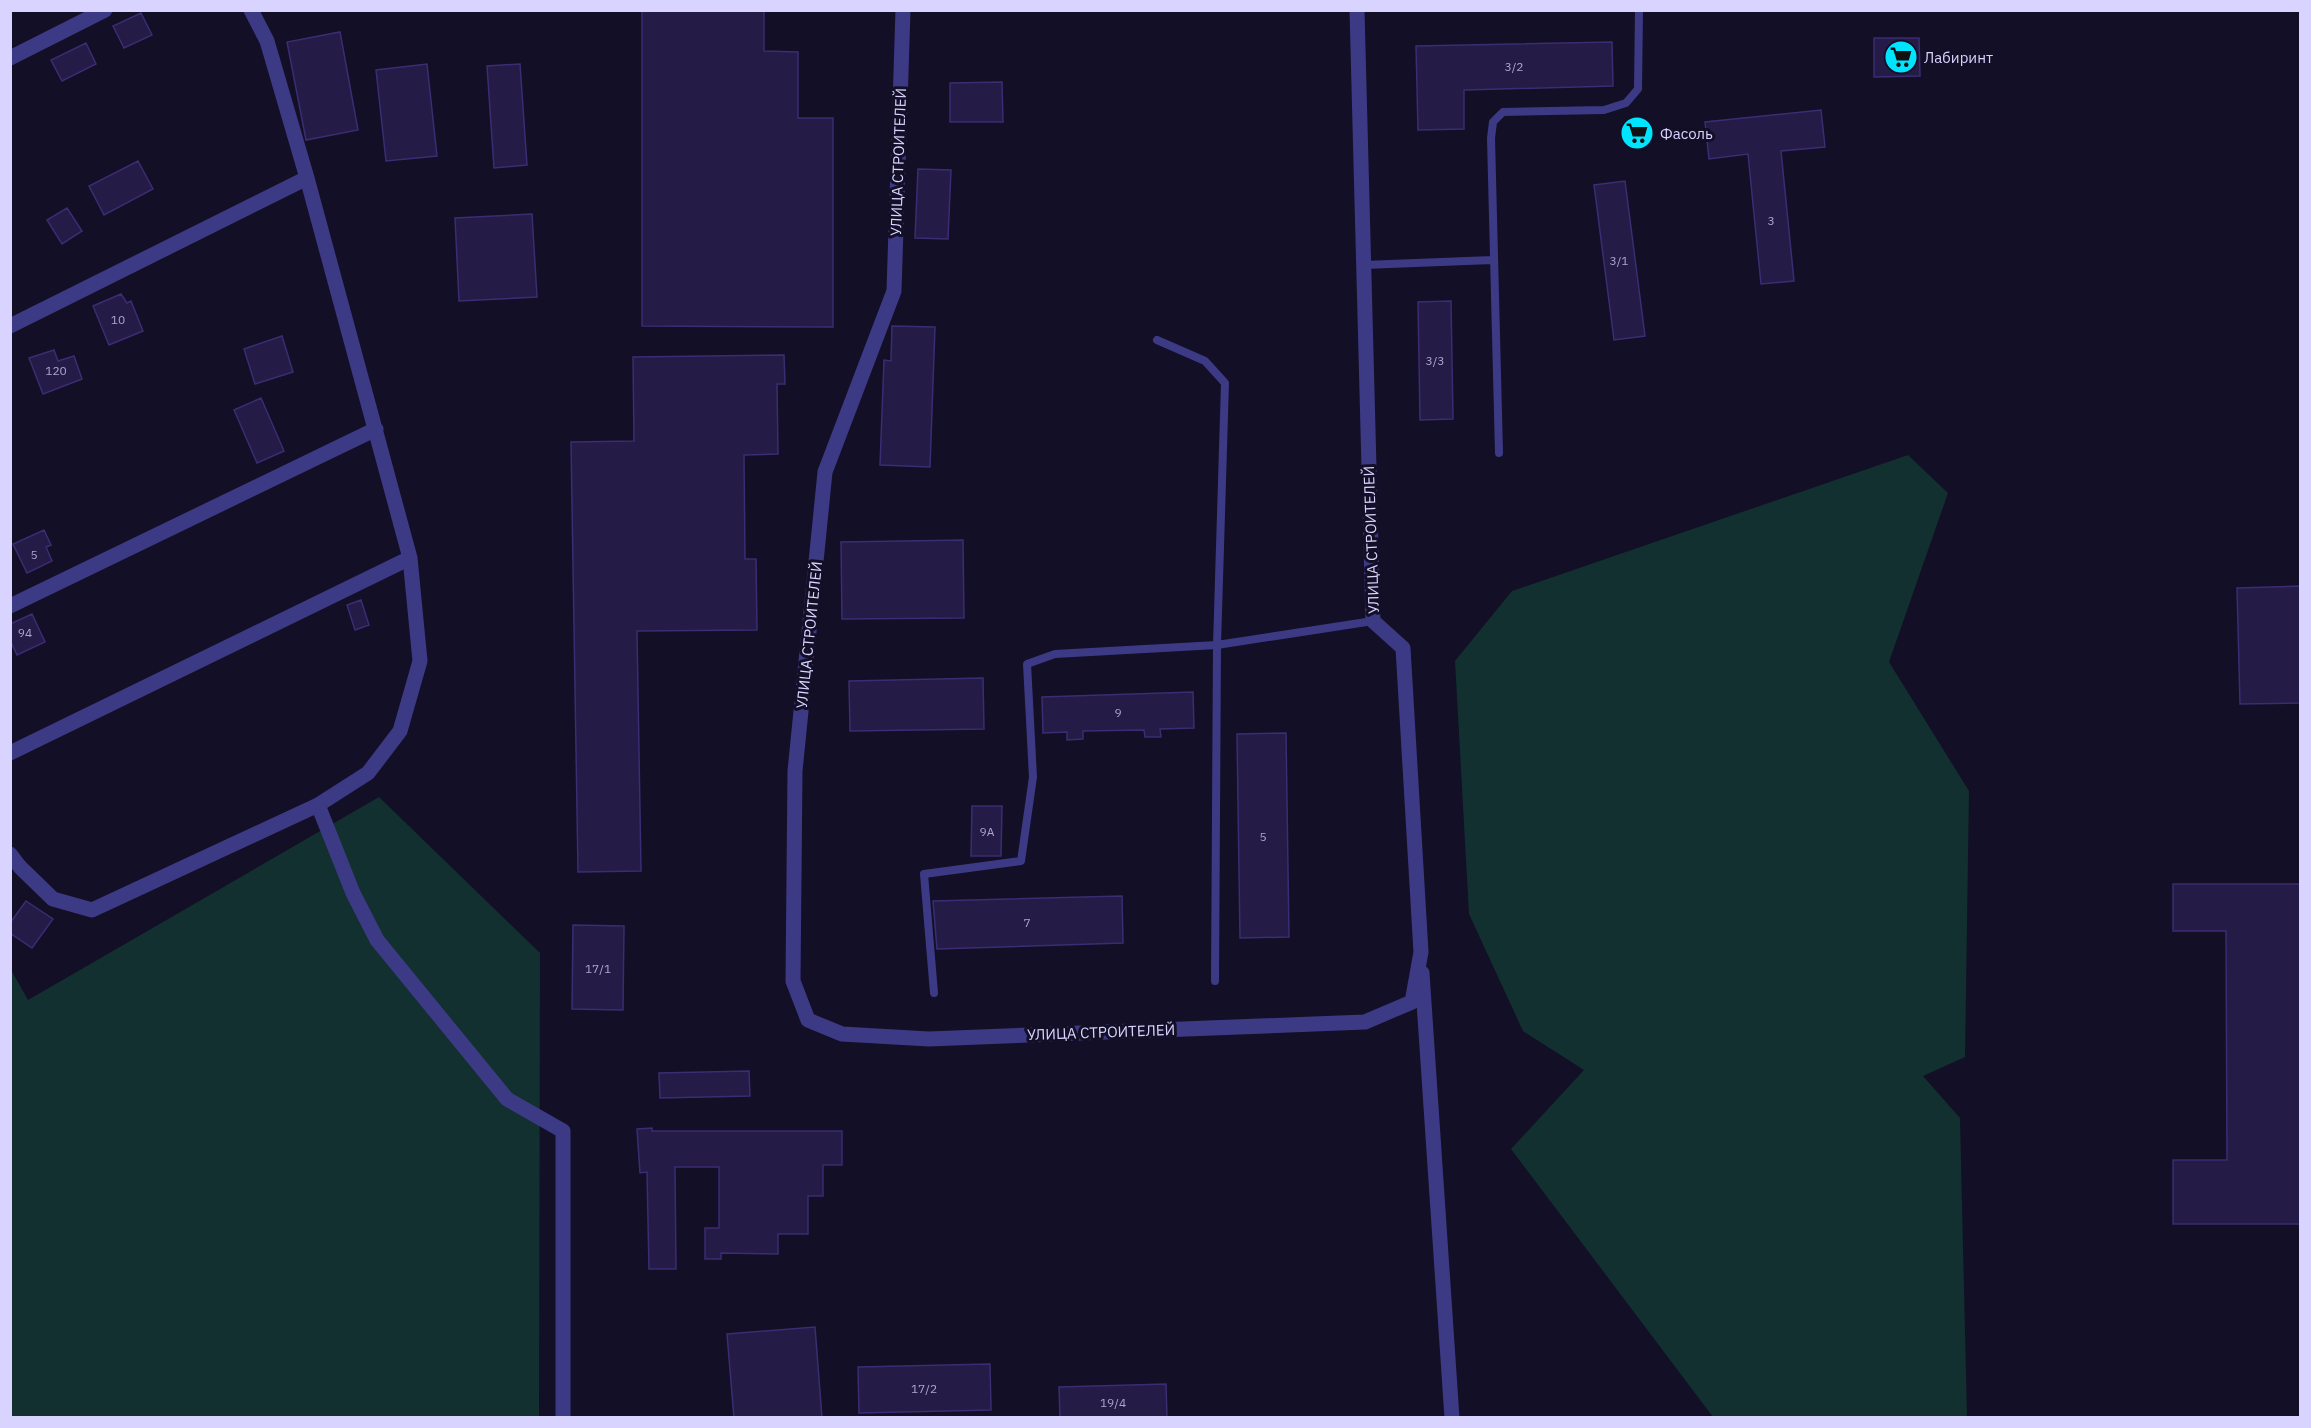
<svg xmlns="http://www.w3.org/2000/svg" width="2311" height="1428" viewBox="0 0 2311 1428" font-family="'IBM Plex Sans',sans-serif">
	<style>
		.green { fill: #12302f }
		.building { fill: #241b47; stroke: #3b2d73; stroke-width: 1.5 }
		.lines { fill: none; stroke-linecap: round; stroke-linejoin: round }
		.service { stroke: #3d3a85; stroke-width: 8 }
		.minor { stroke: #3d3a85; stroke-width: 15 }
		.labels { text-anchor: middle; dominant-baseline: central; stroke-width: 6; stroke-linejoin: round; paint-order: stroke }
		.number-label { font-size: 12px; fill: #aca6d1 }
		.poi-label { font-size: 15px; fill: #d9d4ff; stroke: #130f26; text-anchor: start }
		.street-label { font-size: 15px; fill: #d9d4ff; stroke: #130f26 }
	</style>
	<rect width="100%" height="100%" fill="#130f26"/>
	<path class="green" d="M 1908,455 L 1948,493 L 1889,662 L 1969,791 L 1965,1057 L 1923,1076 L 1960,1118 L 1967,1417 L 1713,1417 L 1511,1149 L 1584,1070 L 1523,1031 L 1469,914 L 1455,661 L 1512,591 Z
		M 379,797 L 540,953 L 539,1417 L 11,1417 L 10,968 L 28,1000 Z"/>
	<path class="building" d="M 642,10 L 764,10 L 764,51 L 798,52 L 798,118 L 833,118 L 833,327 L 642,326 Z
		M 141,13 L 152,35 L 124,48 L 113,26 Z
		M 340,32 L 358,130 L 306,140 L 287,42 Z
		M 1874,38 L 1919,38 L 1920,76 L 1874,77 Z
		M 1612,42 L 1613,86 L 1464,90 L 1464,129 L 1418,130 L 1416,46 Z
		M 86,43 L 96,64 L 62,81 L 51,60 Z
		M 427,64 L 437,156 L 386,161 L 376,70 Z
		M 520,64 L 527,165 L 494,168 L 487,66 Z
		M 1002,82 L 1003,122 L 950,122 L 950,83 Z
		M 1821,110 L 1825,147 L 1781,151 L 1794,281 L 1761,284 L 1748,154 L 1709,159 L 1705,122 Z
		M 138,161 L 153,189 L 104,215 L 89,186 Z
		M 918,169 L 951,170 L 948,239 L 915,238 Z
		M 1625,181 L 1645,336 L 1614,340 L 1594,185 Z
		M 67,208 L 82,231 L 62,244 L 47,220 Z
		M 532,214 L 537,297 L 459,301 L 455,218 Z
		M 121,294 L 127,303 L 131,301 L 143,331 L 109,345 L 93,306 Z
		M 1451,301 L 1453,419 L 1420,420 L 1418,302 Z
		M 892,326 L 935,327 L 930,467 L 880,465 L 884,360 L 891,361 Z
		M 282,336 L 293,372 L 255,384 L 244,349 Z
		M 54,350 L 58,361 L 74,356 L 82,379 L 43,394 L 29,358 Z
		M 784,355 L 785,384 L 777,384 L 778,454 L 744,455 L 745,559 L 756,559 L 757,630 L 637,631 L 641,871 L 578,872 L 571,442 L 634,441 L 633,357 Z
		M 261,398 L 284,451 L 257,463 L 234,410 Z
		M 44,530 L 51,545 L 46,547 L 52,561 L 27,573 L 13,544 Z
		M 963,540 L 964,618 L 842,619 L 841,542 Z
		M 2301,586 L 2301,703 L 2240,704 L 2237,588 Z
		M 361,600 L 369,625 L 355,630 L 347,605 Z
		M 32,614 L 45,642 L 17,655 L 10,640 L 10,624 Z
		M 983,678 L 984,729 L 850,731 L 849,681 Z
		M 1193,692 L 1194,728 L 1160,729 L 1161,737 L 1145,737 L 1144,730 L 1083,731 L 1083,739 L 1067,740 L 1067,732 L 1043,733 L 1042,697 Z
		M 1286,733 L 1289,937 L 1240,938 L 1237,734 Z
		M 972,806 L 1002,806 L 1001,856 L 971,856 Z
		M 2173,884 L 2301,884 L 2301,1224 L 2173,1224 L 2173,1160 L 2227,1160 L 2226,931 L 2173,931 Z
		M 1122,896 L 1123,943 L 937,949 L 933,901 Z
		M 26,901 L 53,919 L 32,948 L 10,933 L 10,923 Z
		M 573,925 L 624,926 L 623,1010 L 572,1009 Z
		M 749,1071 L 750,1096 L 660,1098 L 659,1073 Z
		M 652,1128 L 652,1131 L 842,1131 L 842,1165 L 823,1165 L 823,1196 L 808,1196 L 808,1234 L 778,1234 L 778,1254 L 721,1253 L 721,1259 L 705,1259 L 705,1228 L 719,1228 L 719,1167 L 675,1167 L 676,1269 L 649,1269 L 647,1172 L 640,1173 L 637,1129 Z
		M 815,1327 L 822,1418 L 734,1418 L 727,1334 Z
		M 990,1364 L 991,1410 L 859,1413 L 858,1367 Z
		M 1166,1384 L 1167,1418 L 1060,1418 L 1059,1387 Z"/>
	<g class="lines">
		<path class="service" d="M 1364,265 L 1492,260
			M 1157,340 L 1205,361 L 1225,383 L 1217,645 L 1215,981
			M 1499,453 L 1491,138 L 1493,122 L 1503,112 L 1604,110 L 1626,103 L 1638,89 L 1639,10
			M 934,993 L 924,874 L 1021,861 L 1033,777 L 1027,664 L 1055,654 L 1217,645 L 1373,621"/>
		<path class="minor" d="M 903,10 L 894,291 L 825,472 L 795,771 L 793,981 L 808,1020 L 842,1034 L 929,1039 L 1365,1022 L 1412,1002 L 1421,952 L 1403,648 L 1373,621 L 1357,10
			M 10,58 L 105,10
			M 10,326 L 307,178
			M 10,606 L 376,429
			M 10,753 L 410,558
			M 318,805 L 353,893 L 377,940 L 507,1099 L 563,1131 L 563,1418
			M 10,854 L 20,867 L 53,899 L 92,910 L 318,805 L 368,773 L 400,731 L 420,661 L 410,558 L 307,178 L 267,41 L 251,10
			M 1422,973 L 1452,1418"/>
	</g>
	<defs>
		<symbol id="supermarket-disc" viewBox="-11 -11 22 22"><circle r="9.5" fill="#00e5ff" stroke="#130f26"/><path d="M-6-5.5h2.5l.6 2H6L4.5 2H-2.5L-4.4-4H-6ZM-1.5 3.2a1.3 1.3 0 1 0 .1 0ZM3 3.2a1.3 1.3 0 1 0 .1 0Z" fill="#111"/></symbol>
	</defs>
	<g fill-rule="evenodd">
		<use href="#supermarket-disc" x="1882" y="38" width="38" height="38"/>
		<use href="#supermarket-disc" x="1618" y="114" width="38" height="38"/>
	</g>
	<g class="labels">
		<g class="number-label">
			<text x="1514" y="66">3/2</text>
			<text x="1771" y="220">3</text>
			<text x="1619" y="260">3/1</text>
			<text x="118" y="319">10</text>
			<text x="1435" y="360">3/3</text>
			<text x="56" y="370">120</text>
			<text x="34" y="554">5</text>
			<text x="25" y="632">94</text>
			<text x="1118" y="712">9</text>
			<text x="987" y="831">9А</text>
			<text x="1263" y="836">5</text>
			<text x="1027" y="922">7</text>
			<text x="598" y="968">17/1</text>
			<text x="924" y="1388">17/2</text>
			<text x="1113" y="1402">19/4</text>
		</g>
		<g class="poi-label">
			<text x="1924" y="57">Лабиринт</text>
			<text x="1660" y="133">Фасоль</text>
		</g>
		<g class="street-label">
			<text transform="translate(898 162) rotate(-88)">УЛИЦА СТРОИТЕЛЕЙ</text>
			<text transform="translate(1371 540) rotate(-92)">УЛИЦА СТРОИТЕЛЕЙ</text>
			<text transform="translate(809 635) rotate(-84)">УЛИЦА СТРОИТЕЛЕЙ</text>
			<text transform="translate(1101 1032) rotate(-2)">УЛИЦА СТРОИТЕЛЕЙ</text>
		</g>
	</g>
	<rect width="2311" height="1428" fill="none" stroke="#d9d4ff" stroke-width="24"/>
</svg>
